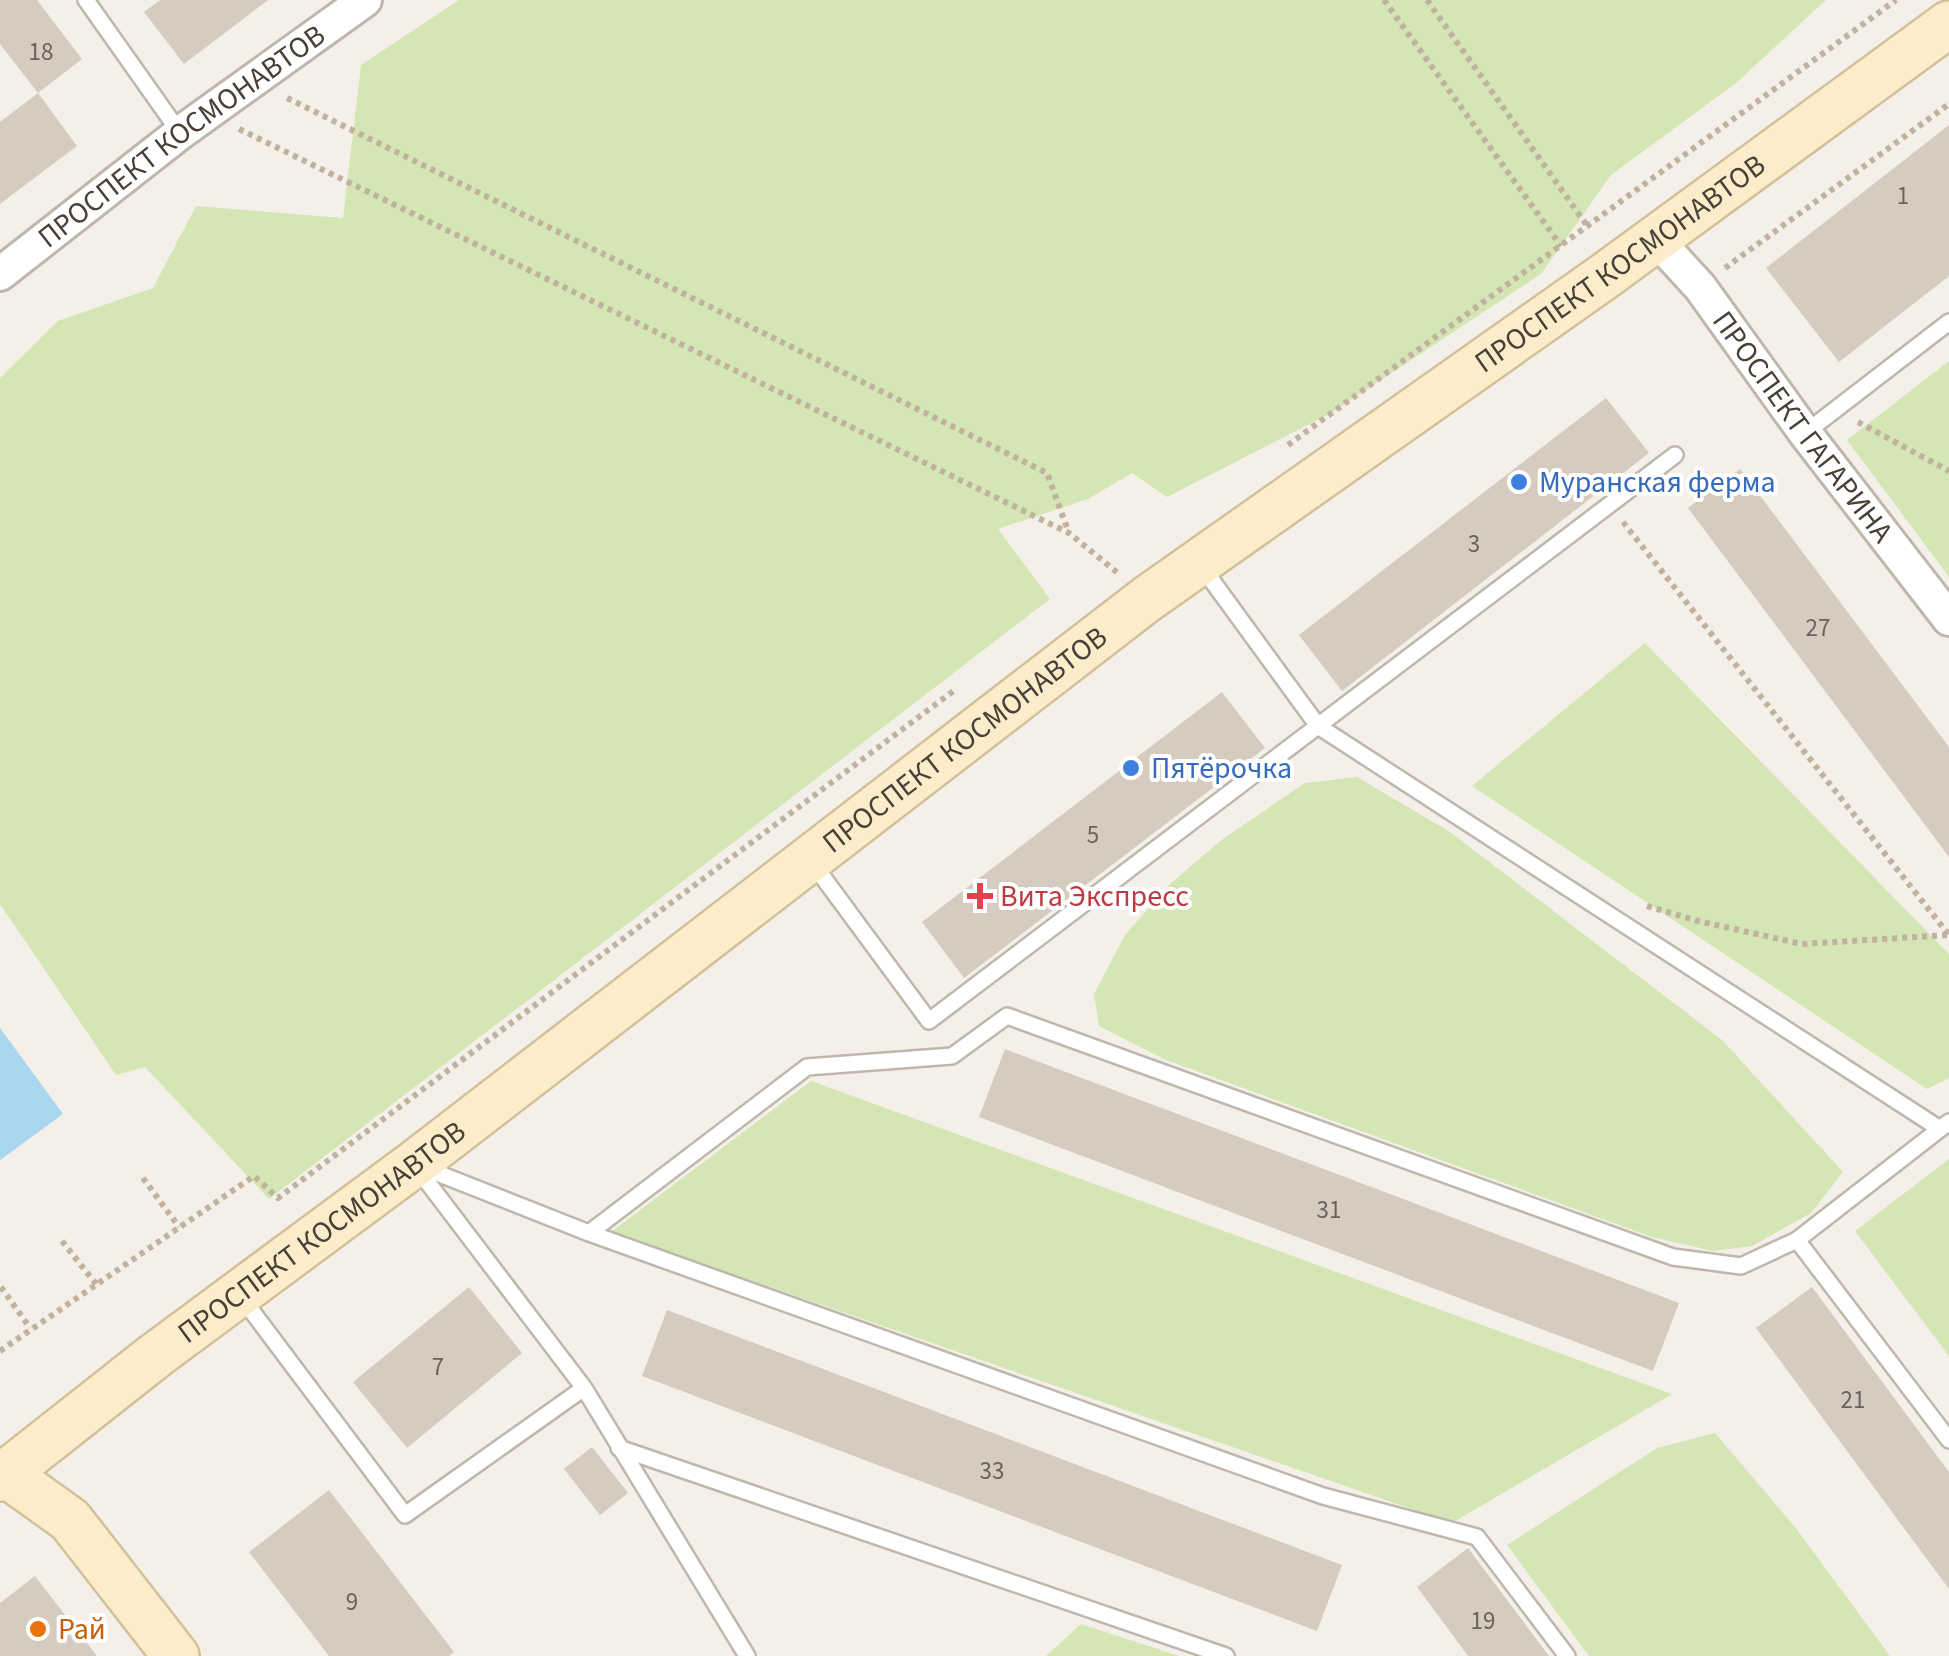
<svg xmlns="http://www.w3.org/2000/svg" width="1949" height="1656" viewBox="0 0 1949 1656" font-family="'Source Sans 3',sans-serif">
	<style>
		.green { fill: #d3e6b4 }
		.water { fill: #a8d6ee }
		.building { fill: #d5cbbf }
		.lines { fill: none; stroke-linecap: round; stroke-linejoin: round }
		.lane-casing { stroke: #bfb7ac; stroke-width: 20 }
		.street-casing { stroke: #bfb7ac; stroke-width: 38 }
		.secondary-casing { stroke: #d2c09a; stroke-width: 50 }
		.path { stroke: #c0b29e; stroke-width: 6; stroke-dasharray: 5 5; stroke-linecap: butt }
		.lane { stroke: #fff; stroke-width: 15 }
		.street { stroke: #fff; stroke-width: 32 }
		.secondary { stroke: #fcedca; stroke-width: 45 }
		.shop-dot { fill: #3f7fe0; stroke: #fff; stroke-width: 4 }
		.health-dot { fill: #e0444e; stroke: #fff; stroke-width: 4 }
		.food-dot { fill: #e8710a; stroke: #fff; stroke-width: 4 }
		.labels { text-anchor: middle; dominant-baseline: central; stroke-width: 8; stroke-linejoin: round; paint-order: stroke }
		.number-label { font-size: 25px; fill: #6a635a }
		.street-label { font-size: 30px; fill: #474038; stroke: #fff }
		.shop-label { font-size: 30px; fill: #366cbe; stroke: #fff; text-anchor: start }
		.health-label { font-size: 30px; fill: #be3a42; stroke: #fff; text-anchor: start }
		.food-label { font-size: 30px; fill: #c56008; stroke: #fff; text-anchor: start }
	</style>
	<rect width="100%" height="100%" fill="#f4f0e9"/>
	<path class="green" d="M 459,0 L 1826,0 L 1736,83 L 1611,175 L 1541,274 L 1331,413 L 1167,497 L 1132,473 L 1088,499 L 998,529 L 1050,599 L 269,1199 L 145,1067 L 116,1075 L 0,904 L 0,378 L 58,321 L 153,288 L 196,206 L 343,218 L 361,65 Z
		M 1949,361 L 1949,577 L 1847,440 Z
		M 1645,643 L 1949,954 L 1949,1078 L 1927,1089 L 1472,786 Z
		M 1357,777 L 1450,832 L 1722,1040 L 1843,1172 L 1811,1213 L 1752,1246 L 1713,1251 L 1652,1237 L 1166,1060 L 1099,1026 L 1094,994 L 1125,935 L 1170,884 L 1224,838 L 1305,783 Z
		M 811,1081 L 1672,1394 L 1452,1523 L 611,1232 Z
		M 1949,1159 L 1949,1356 L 1855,1231 Z
		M 1715,1433 L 1795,1527 L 1890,1656 L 1589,1656 L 1507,1545 L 1657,1448 Z
		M 1081,1624 L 1179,1656 L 1046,1656 Z"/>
	<path class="water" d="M 0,1028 L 63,1114 L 0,1160 Z"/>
	<path class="building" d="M 0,0 L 37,0 L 82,59 L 38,93 L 77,146 L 0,204 L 0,122 L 38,93 L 0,44 Z
		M 160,0 L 268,0 L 184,64 L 144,12 Z
		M 1949,125 L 1949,276 L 1839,362 L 1766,268 Z
		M 1606,398 L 1649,453 L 1342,691 L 1299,635 Z
		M 1740,469 L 1949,747 L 1949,857 L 1688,508 Z
		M 1222,692 L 1265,748 L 964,978 L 922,922 Z
		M 1005,1049 L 1679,1303 L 1653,1371 L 979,1117 Z
		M 469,1287 L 522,1353 L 407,1448 L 353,1382 Z
		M 1812,1287 L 1949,1472 L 1949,1589 L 1756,1328 Z
		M 667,1310 L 1342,1565 L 1317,1631 L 642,1376 Z
		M 592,1447 L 628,1493 L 600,1515 L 564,1469 Z
		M 329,1490 L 454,1652 L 449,1656 L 329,1656 L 249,1552 Z
		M 1468,1548 L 1549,1656 L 1468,1656 L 1417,1587 Z
		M 35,1576 L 97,1656 L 0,1656 L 0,1603 Z"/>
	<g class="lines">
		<defs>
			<path id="lane" d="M 86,0 L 180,133
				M 1805,433 L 1949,322
				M 1202,567 L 1318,726 L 1940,1129
				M 811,861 L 929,1021 L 1675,455
				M 416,1167 L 584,1388 L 747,1656
				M 422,1167 L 589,1233 L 1323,1496 L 1477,1537 L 1567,1656
				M 589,1233 L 807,1067 L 952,1056 L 1007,1016 L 1673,1257 L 1741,1266 L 1797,1240 L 1949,1122
				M 1797,1240 L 1949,1440
				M 242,1298 L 405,1515 L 584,1388
				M 619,1448 L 1226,1656"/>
			<g id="street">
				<path id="s1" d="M 1655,238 L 1700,287 L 1805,433 L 1949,619"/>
				<path id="s2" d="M 0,274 L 180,133 L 365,0"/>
			</g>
			<g id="secondary">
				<path d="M 6,1474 L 70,1520 L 176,1656"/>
				<path id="s3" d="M 0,1478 L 156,1355 L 414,1164 L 1147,599 L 1602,278 L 1949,24"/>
			</g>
		</defs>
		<use href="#lane" class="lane-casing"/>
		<use href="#street" class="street-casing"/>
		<use href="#secondary" class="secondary-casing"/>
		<path class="path" d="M 1384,0 L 1561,246
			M 1427,0 L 1588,227
			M 287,98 L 1047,473 L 1069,533
			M 239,129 L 1069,533 L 1119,574
			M 1725,268 L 1949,104
			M 1858,422 L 1949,471
			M 1288,445 L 1896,0
			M 1623,522 L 1949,935
			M 1647,906 L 1698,921 L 1802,944 L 1949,935
			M 143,1178 L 179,1227
			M 62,1241 L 96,1284
			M 1,1287 L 30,1328
			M 0,1351 L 254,1176 L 278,1198 L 956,689"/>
		<use href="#lane" class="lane"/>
		<use href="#street" class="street"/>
		<use href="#secondary" class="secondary"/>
	</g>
	<g class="shop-dot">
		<circle cx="1519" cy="482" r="10"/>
		<circle cx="1131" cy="768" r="10"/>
	</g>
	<path class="health-dot" d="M975 881h10v10h10v10h-10v10h-10v-10h-10v-10h10z"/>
	<circle class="food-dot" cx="38" cy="1629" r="10"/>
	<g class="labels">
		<g class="number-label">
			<text x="41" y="52">18</text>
			<text x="1903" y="196">1</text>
			<text x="1474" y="544">3</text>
			<text x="1818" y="628">27</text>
			<text x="1093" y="835">5</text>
			<text x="1329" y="1210">31</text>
			<text x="438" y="1367">7</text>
			<text x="1853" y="1400">21</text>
			<text x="992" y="1471">33</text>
			<text x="352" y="1602">9</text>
			<text x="1483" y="1621">19</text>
		</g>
		<g class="street-label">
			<text stroke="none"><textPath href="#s2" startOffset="228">ПРОСПЕКТ КОСМОНАВТОВ</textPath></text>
			<text stroke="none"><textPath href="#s3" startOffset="2025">ПРОСПЕКТ КОСМОНАВТОВ</textPath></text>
			<text stroke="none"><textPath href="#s1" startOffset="240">ПРОСПЕКТ ГАГАРИНА</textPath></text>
			<text stroke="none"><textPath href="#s3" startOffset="1215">ПРОСПЕКТ КОСМОНАВТОВ</textPath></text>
			<text stroke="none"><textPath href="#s3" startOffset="405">ПРОСПЕКТ КОСМОНАВТОВ</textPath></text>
		</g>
		<g class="shop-label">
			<text x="1539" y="482">Муранская ферма</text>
			<text x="1151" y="768">Пятёрочка</text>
		</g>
		<g class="health-label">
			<text x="1000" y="896">Вита Экспресс</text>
		</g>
		<g class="food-label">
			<text x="58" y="1629">Рай</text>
		</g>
	</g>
</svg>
